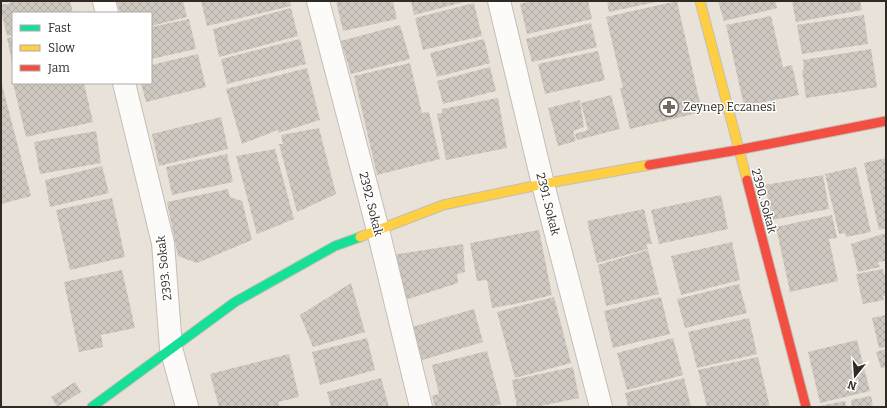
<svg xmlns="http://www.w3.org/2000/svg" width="887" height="408" viewBox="0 0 887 408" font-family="Bitter,serif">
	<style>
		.building { fill: url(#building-cross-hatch) }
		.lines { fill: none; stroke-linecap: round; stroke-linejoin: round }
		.street-casing { stroke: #c4beb7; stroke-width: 24 }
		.fast-casing { stroke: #c4beb7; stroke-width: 11 }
		.slow-casing { stroke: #c4beb7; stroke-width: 11 }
		.jam-casing { stroke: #c4beb7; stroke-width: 11 }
		.street { stroke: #fcfbf9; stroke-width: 22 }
		.fast { stroke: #16e098; stroke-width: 9 }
		.slow { stroke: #ffcf43; stroke-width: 9 }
		.jam { stroke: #f24e42; stroke-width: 9 }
		.labels { text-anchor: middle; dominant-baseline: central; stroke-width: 3; stroke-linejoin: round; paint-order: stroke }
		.poi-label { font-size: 12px; fill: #2f2a24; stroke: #fff; text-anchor: start }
		.street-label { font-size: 12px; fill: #2f2a24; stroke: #fff }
	</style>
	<defs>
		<pattern id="building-cross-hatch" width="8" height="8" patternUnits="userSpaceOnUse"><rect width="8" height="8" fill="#cfc8c1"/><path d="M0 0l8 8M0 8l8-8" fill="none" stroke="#b2aca6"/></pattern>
	</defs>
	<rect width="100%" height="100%" fill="#e9e2d8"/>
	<path class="building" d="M 10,1 L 70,1 L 73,13 L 13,13 L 13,35 L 7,36 L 1,10 L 1,5 L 11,3 Z
		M 117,1 L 183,1 L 187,17 L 151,26 L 151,13 L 120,13 Z
		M 201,1 L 290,1 L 291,6 L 207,26 Z
		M 336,1 L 393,1 L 397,19 L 343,31 Z
		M 411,1 L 464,1 L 464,2 L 414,15 Z
		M 531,1 L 588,1 L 592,19 L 527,34 L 520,4 Z
		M 607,1 L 656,1 L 656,2 L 609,12 Z
		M 677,1 L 702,112 L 630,129 L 620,88 L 623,88 L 606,17 Z
		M 718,1 L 775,1 L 777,8 L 724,21 Z
		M 792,1 L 860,1 L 862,10 L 796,22 Z
		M 474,3 L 482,36 L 423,50 L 415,18 Z
		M 291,8 L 298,36 L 219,57 L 213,29 Z
		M 864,15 L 868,44 L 802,54 L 797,25 Z
		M 771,16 L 783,67 L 792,65 L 799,95 L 744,106 L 726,25 Z
		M 189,19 L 196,49 L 151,59 L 151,27 Z
		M 591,23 L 597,47 L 532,62 L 526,39 Z
		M 400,25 L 410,59 L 351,74 L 341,41 Z
		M 13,37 L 13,62 L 12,62 L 7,38 Z
		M 300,39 L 306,64 L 227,84 L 221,59 Z
		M 484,39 L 490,63 L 437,77 L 430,53 Z
		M 871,49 L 877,87 L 806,98 L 802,70 L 804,70 L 803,60 Z
		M 598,51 L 605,80 L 545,94 L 538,64 Z
		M 198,54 L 206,87 L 146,102 L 141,83 L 151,83 L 151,65 Z
		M 410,63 L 422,113 L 429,112 L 440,159 L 377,175 L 354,76 Z
		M 490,67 L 496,91 L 443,104 L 437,81 Z
		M 307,68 L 320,120 L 278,133 L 278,130 L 242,144 L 226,89 Z
		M 1,81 L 31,196 L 1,204 Z
		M 13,83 L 84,83 L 93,122 L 26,137 Z
		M 611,95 L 620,129 L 577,140 L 575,134 L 588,130 L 581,103 Z
		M 498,98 L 507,148 L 446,160 L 437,114 L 442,113 L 442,109 Z
		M 580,100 L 584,127 L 573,131 L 576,141 L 558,146 L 548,108 Z
		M 221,117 L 228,149 L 159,166 L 152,134 Z
		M 319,128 L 336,194 L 297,212 L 279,144 L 283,144 L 281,135 Z
		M 96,131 L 101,163 L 40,174 L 34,142 Z
		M 275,149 L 294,219 L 257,234 L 236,156 Z
		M 227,154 L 233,182 L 172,195 L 166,167 Z
		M 886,158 L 886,228 L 879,230 L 864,163 Z
		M 102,166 L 109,193 L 50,207 L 45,180 Z
		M 856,167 L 871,232 L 846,237 L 845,233 L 839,234 L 825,174 Z
		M 823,175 L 829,209 L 772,220 L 765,185 Z
		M 228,189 L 230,197 L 242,201 L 252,240 L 197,263 L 178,256 L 167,202 Z
		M 721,195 L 728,229 L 659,244 L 651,210 Z
		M 112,198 L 125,257 L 70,270 L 56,210 Z
		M 644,209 L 652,244 L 646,244 L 648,249 L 597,263 L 587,221 Z
		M 832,215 L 837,238 L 829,239 L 838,281 L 790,292 L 776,227 Z
		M 539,230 L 552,295 L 515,304 L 492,308 L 487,280 L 477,281 L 470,243 Z
		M 886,233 L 886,261 L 878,262 L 880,267 L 858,272 L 851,244 Z
		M 732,242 L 740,280 L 681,295 L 671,256 Z
		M 463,244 L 465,272 L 457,274 L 458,283 L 405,300 L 392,255 Z
		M 648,250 L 659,294 L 606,306 L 598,265 Z
		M 883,269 L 886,281 L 886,296 L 883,296 L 884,300 L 863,304 L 856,274 Z
		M 122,270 L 135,328 L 101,335 L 103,347 L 79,352 L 64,282 Z
		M 351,283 L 365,332 L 313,347 L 300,315 Z
		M 739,284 L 747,313 L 685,328 L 677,299 Z
		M 554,297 L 571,363 L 515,378 L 497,312 Z
		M 661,297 L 670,334 L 613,348 L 604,311 Z
		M 474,309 L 483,342 L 422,360 L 412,327 Z
		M 886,315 L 886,347 L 879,348 L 872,318 Z
		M 749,318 L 757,354 L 697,368 L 688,332 Z
		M 367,338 L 375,370 L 320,385 L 312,352 Z
		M 673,338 L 683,375 L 627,390 L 617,353 Z
		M 857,340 L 870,391 L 820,403 L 808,352 Z
		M 886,349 L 886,367 L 881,368 L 876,352 Z
		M 487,351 L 501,404 L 490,407 L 435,407 L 432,396 L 439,394 L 432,365 Z
		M 289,354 L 299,397 L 278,402 L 280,407 L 219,407 L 210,374 Z
		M 758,357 L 770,407 L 707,407 L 698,370 Z
		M 573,367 L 579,398 L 536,407 L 517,407 L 512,380 Z
		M 381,378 L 389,407 L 331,407 L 327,392 Z
		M 684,378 L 691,407 L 628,407 L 625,393 Z
		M 75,382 L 81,392 L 57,407 L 51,397 Z
		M 871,396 L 873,407 L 852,407 L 851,400 Z
		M 845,401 L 846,407 L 819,407 L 819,406 Z"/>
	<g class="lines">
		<defs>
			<path id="street" d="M 104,1 L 107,13
				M 318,1 L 378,230 L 421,407
				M 499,1 L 543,184 L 601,407
				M 124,83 L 163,243 L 171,348 L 187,407"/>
			<path id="fast" d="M 92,407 L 235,302 L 335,246 L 360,237"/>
			<path id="slow" d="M 700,1 L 747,180
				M 360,237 L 443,205 L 543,184 L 649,165"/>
			<path id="jam" d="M 649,165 L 738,150 L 886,121
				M 747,180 L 806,407"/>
		</defs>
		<use href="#street" class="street-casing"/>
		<use href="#fast" class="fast-casing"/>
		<use href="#slow" class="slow-casing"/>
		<use href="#jam" class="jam-casing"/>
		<use href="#street" class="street"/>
		<use href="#fast" class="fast"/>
		<use href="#slow" class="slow"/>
		<use href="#jam" class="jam"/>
	</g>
	<defs>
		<symbol id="pharmacy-ring" viewBox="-11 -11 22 22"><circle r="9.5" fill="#fff" stroke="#706a63" stroke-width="1.5"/><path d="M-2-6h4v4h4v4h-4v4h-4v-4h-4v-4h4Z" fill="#706a63"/></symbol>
	</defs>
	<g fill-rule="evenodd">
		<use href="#pharmacy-ring" x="658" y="96" width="22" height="22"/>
	</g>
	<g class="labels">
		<g class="poi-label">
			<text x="683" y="107">Zeynep Eczanesi</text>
		</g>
		<g class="street-label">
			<text transform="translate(764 201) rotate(75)">2390. Sokak</text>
			<text transform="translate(371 204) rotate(76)">2392. Sokak</text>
			<text transform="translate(548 204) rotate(76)">2391. Sokak</text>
			<text transform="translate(164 268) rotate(-96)">2393. Sokak</text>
		</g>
	</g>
	<rect width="887" height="408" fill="none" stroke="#2f2a24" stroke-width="4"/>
	<rect x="12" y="12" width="140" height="72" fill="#ffffff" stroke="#acaaa7"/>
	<rect x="20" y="25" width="20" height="6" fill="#16e098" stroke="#acaaa7"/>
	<text x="48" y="32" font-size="12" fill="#2f2a24">Fast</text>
	<rect x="20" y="45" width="20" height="6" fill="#ffcf43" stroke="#acaaa7"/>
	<text x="48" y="52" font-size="12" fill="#2f2a24">Slow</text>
	<rect x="20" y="65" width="20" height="6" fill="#f24e42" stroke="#acaaa7"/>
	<text x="48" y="72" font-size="12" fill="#2f2a24">Jam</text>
	<g transform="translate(855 376) rotate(197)" stroke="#ffffff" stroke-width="3" paint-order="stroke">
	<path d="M0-3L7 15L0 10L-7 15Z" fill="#2f2a24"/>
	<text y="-6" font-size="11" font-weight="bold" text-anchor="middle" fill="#2f2a24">N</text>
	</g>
</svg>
